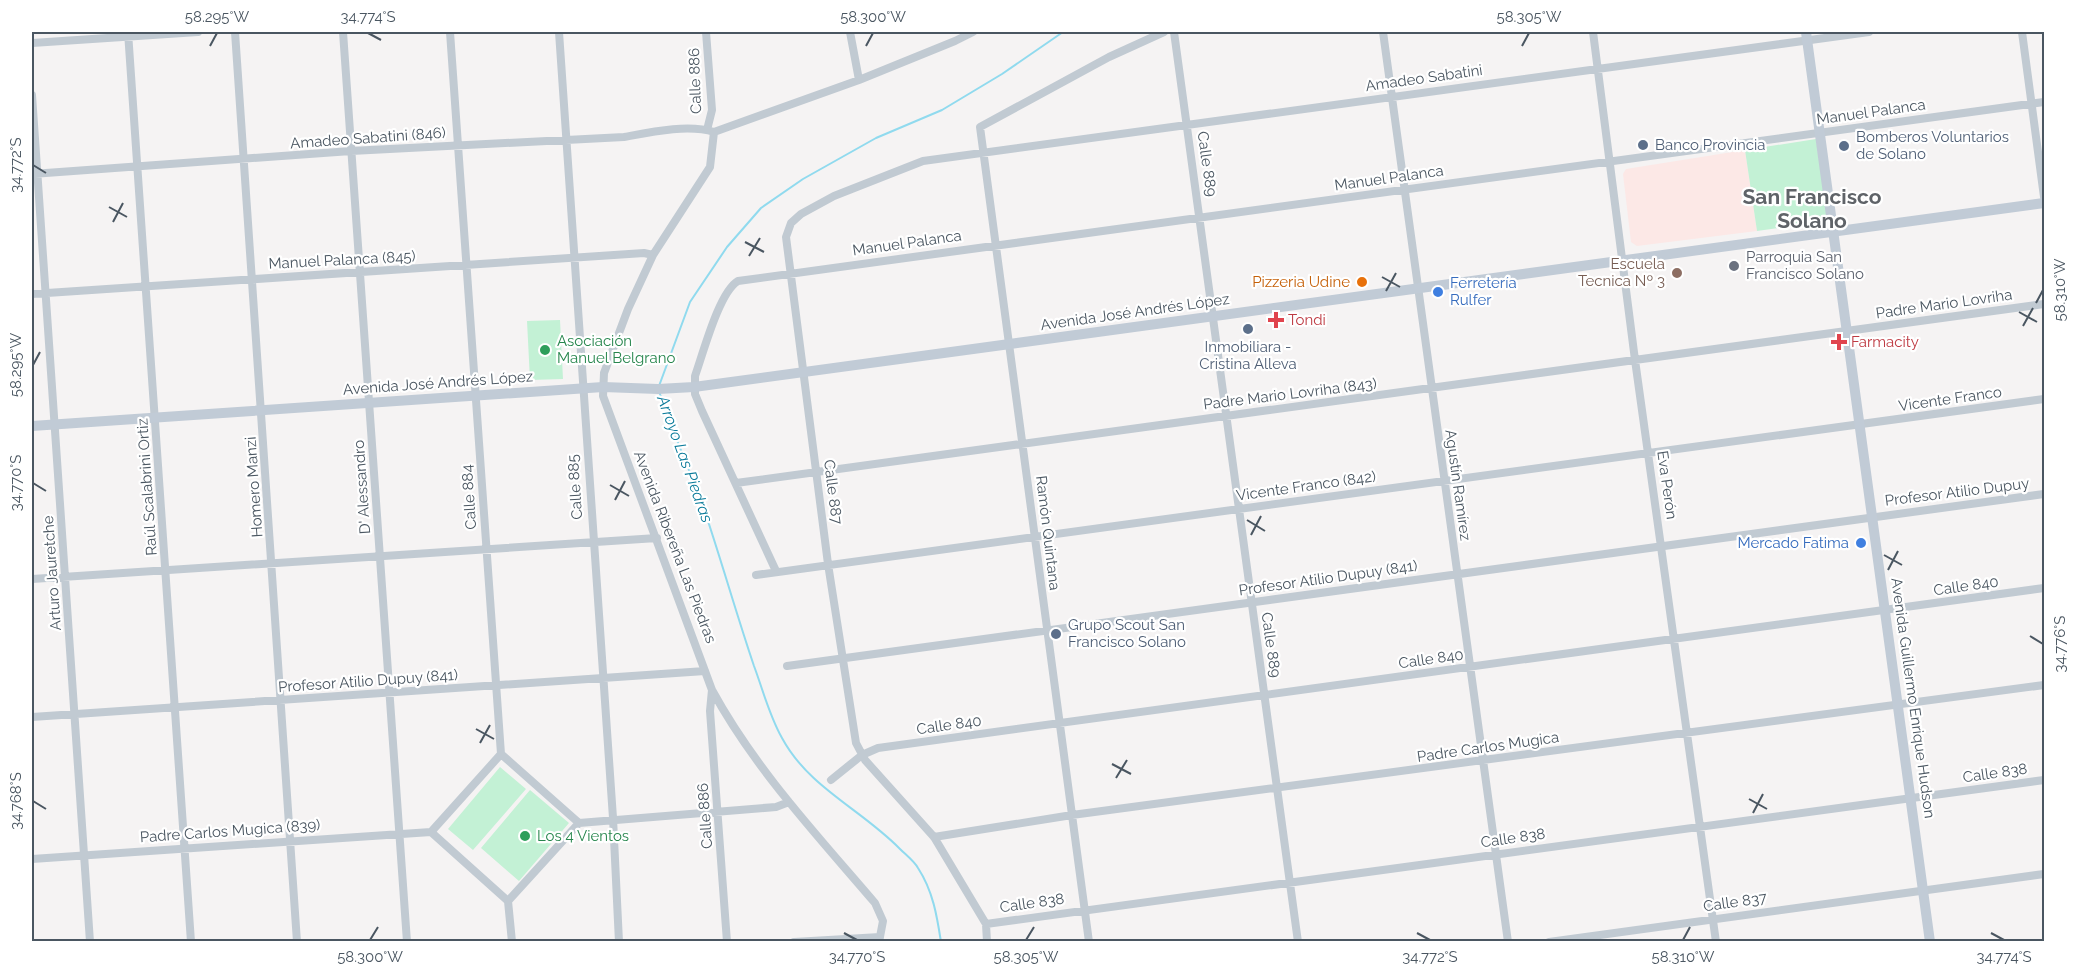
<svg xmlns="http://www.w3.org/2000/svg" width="2076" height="973" viewBox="0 0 2076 973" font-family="Raleway,sans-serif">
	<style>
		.medical { fill: #fce8e6 }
		.green { fill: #c3f1d5 }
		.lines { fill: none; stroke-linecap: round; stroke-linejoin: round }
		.stream { stroke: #90daee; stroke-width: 2 }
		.street { stroke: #c1cad2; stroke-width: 8 }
		.secondary { stroke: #c1cbd6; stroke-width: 10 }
		.ticks { fill: none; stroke: #4a5661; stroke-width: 2 }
		.service-dot { fill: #5c6f8a; stroke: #fff; stroke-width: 2 }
		.worship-dot { fill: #6b7280; stroke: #fff; stroke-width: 2 }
		.education-dot { fill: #8d6e63; stroke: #fff; stroke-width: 2 }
		.food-dot { fill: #e8710a; stroke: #fff; stroke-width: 2 }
		.shop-dot { fill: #3f7fe0; stroke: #fff; stroke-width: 2 }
		.health-dot { fill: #e0444e; stroke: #fff; stroke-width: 2 }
		.leisure-dot { fill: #2e9e5b; stroke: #fff; stroke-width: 2 }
		.labels { text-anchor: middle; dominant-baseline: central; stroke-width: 4.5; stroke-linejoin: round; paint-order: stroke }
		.street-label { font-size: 15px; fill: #4a5661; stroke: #fff }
		.service-label { font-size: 15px; fill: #4e5e75; stroke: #fff; text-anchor: start }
		.worship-label { font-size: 15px; fill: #5b616d; stroke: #fff; text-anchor: start }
		.education-label { font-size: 15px; fill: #785e54; stroke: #fff; text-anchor: end }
		.food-label { font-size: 15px; fill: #c56008; stroke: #fff; text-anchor: end }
		.shop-label { font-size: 15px; fill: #366cbe; stroke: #fff; text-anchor: start }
		.health-label { font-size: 15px; fill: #be3a42; stroke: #fff; text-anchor: start }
		.leisure-label { font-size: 15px; fill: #27864d; stroke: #fff; text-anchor: start }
		.water-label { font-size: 16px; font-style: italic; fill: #0c7c9b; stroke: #fff }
		.district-label { font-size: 21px; font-weight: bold; fill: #5f6368; stroke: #fff }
		.neatline { fill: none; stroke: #4a5661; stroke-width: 2 }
		.ticks-label { font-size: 15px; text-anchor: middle; fill: #4a5661 }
	</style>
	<rect width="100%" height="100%" fill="#f5f3f3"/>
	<path class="medical" d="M 1745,150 L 1757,231 L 1637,246 L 1631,242 L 1623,174 L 1626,169 Z"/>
	<path class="green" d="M 1816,139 L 1828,221 L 1757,231 L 1745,150 Z
		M 560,320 L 563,379 L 530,380 L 527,321 Z
		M 500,767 L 526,789 L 473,850 L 448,829 Z
		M 530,790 L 569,823 L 519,881 L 481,848 Z"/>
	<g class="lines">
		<path class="stream" d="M 659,386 L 690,302 L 727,247 L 761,208 L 803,179 L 876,138 L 942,110 L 1002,74 L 1063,32
			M 659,391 C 671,430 689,467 703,506 C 721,559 736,613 754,666 C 763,690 769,715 782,738 C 809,788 861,809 900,849 C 906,855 914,861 918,868 C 933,891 937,916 941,942"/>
		<path class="street" d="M 128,32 L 191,942
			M 235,32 L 297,942
			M 343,32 L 407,942
			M 450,32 L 501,754 L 431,832 L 508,901
			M 559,32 L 613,818 L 619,942
			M 706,32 L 712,110 L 707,130
			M 850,32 L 859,80
			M 1174,32 L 1298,942
			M 1383,32 L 1508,942
			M 1593,32 L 1635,360 L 1716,942
			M 2022,32 L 2044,197
			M 32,43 L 198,32
			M 32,95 L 90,942
			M 714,132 L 710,167 L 653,255 L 628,309 L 604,373 L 603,396 L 712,690 C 755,769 817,835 875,903 L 883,921 L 879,942
			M 32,174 L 351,151 L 624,137 C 651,132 688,124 714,132 L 859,80 L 955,41 L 973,32
			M 32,294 L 644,253 L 653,255
			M 736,483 L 2044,304
			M 776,571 L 702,411 L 695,394 L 695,376 C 703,354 719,292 738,281 L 2044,102
			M 756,575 L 2044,399
			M 32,579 L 657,538
			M 787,666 L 2044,494
			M 712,690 L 710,711 L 727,942
			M 32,717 L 705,671
			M 501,754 L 579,823 L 508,901 L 512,942
			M 831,780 L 862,755 L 878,748 L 2044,588
			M 579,823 L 776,807 L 789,802
			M 934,837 L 1072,815 L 2044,685
			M 32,859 L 431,832
			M 986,924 L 2044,780
			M 794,942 L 880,937
			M 987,942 L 986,924 L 934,837 L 865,760 L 856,743 L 828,564 L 786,237 L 791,223 L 801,214 L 834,196 L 923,161 L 1869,32
			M 1089,942 L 980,127 L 1109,57 L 1164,32
			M 1549,942 L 2044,874"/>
		<path class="secondary" d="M 1806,32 L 1930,942
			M 32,426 L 603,387 L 658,389 L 694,387 L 2044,203"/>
	</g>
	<path class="ticks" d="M 368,33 L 381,40M 210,46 L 217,33M 866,46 L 873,33M 1522,46 L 1529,33M 33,165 L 46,173M 109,207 L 127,217M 113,222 L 123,203M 745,242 L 764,252M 749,256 L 760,238M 1382,277 L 1400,287M 1386,291 L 1396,273M 2036,303 L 2043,290M 2019,312 L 2037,322M 2023,326 L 2033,308M 33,365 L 40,352M 33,483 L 46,491M 610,485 L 629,496M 615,500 L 625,481M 1247,520 L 1265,531M 1251,535 L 1261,516M 1884,555 L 1902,565M 1888,570 L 1898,551M 2030,636 L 2043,644M 476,729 L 494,739M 480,743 L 490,725M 1112,764 L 1131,774M 1116,778 L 1127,760M 1749,799 L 1767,809M 33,801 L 46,809M 1753,813 L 1763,794M 844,933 L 857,940M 1417,933 L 1430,940M 1991,933 L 2004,940M 370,940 L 378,927M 1026,940 L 1034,927M 1683,940 L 1690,927"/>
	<g class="service-dot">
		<circle cx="1643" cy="145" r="6"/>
		<circle cx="1844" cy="146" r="6"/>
		<circle cx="1248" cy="329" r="6"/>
		<circle cx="1056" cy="634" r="6"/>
	</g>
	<circle class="worship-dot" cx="1734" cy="266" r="6"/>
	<circle class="education-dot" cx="1677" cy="273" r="6"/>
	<circle class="food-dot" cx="1362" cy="282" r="6"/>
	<g class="shop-dot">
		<circle cx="1438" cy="292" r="6"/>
		<circle cx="1861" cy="543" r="6"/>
	</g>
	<g class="health-dot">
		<path d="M1273 311h6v6h6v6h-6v6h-6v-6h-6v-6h6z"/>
		<path d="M1836 333h6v6h6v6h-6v6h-6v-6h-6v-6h6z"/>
	</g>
	<g class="leisure-dot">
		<circle cx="545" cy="350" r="6"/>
		<circle cx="525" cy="836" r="6"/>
	</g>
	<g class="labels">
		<g class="street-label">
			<text transform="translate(1424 78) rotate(-8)">Amadeo Sabatini</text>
			<text transform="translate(695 81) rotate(-92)">Calle 886</text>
			<text transform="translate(1871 112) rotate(-8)">Manuel Palanca</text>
			<text transform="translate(368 138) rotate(-4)">Amadeo Sabatini (846)</text>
			<text transform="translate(1207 164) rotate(82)">Calle 889</text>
			<text transform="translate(1389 178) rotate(-8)">Manuel Palanca</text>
			<text transform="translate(907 243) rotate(-8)">Manuel Palanca</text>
			<text transform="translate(342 260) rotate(-3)">Manuel Palanca (845)</text>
			<text transform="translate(1944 304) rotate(-8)">Padre Mario Lovriha</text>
			<text transform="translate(1135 312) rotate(-8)">Avenida José Andrés López</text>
			<text transform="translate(438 383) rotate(-4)">Avenida José Andrés López</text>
			<text transform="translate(1290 394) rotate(-7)">Padre Mario Lovriha (843)</text>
			<text transform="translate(1950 399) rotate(-8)">Vicente Franco</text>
			<text transform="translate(1458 485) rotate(82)">Agustín Ramírez</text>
			<text transform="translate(1667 485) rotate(82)">Eva Perón</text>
			<text transform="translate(1306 486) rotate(-8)">Vicente Franco (842)</text>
			<text transform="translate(147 487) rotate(-94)">Raúl Scalabrini Ortiz</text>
			<text transform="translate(254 487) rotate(-94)">Homero Manzi</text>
			<text transform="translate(362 487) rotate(-94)">D' Alessandro</text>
			<text transform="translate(575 487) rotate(-94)">Calle 885</text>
			<text transform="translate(833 492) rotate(83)">Calle 887</text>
			<text transform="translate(1957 492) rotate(-7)">Profesor Atilio Dupuy</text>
			<text transform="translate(469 497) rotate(-94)">Calle 884</text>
			<text transform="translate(1048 533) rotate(83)">Ramón Quintana</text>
			<text transform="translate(675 547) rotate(69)">Avenida Ribereña Las Piedras</text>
			<text transform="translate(52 573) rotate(-94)">Arturo Jauretche</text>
			<text transform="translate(1328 578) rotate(-8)">Profesor Atilio Dupuy (841)</text>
			<text transform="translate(1966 586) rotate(-8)">Calle 840</text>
			<text transform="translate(1271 645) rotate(82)">Calle 889</text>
			<text transform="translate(1431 659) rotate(-8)">Calle 840</text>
			<text transform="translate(368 681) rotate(-4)">Profesor Atilio Dupuy (841)</text>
			<text transform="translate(1913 698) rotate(82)">Avenida Guillermo Enrique Hudson</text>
			<text transform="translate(949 725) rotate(-8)">Calle 840</text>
			<text transform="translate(1488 747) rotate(-8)">Padre Carlos Mugica</text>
			<text transform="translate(1995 773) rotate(-8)">Calle 838</text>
			<text transform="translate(705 816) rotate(-94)">Calle 886</text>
			<text transform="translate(230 831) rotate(-4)">Padre Carlos Mugica (839)</text>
			<text transform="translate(1513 838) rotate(-8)">Calle 838</text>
			<text transform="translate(1735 902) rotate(-8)">Calle 837</text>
			<text transform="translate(1032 903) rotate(-8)">Calle 838</text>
		</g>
		<g class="service-label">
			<text x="1856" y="137">Bomberos Voluntarios<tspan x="1856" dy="17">de Solano</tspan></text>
			<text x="1655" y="145">Banco Provincia</text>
			<text x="1248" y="347" text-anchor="middle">Inmobiliara -<tspan x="1248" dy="17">Cristina Alleva</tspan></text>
			<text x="1068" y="625">Grupo Scout San<tspan x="1068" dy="17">Francisco Solano</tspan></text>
		</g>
		<g class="worship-label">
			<text x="1746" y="257">Parroquia San<tspan x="1746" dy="17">Francisco Solano</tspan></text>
		</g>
		<g class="education-label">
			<text x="1665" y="264">Escuela<tspan x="1665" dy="17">Tecnica Nº 3</tspan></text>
		</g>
		<g class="food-label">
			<text x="1350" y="282">Pizzeria Udine</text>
		</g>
		<g class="shop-label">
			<text x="1450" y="283">Ferretería<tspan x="1450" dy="17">Rulfer</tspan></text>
			<text x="1849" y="543" text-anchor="end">Mercado Fatima</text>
		</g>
		<g class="health-label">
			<text x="1288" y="320">Tondi</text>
			<text x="1851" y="342">Farmacity</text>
		</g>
		<g class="leisure-label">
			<text x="557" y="341">Asociación<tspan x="557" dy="17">Manuel Belgrano</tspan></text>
			<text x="537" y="836">Los 4 Vientos</text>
		</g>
		<g class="water-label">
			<text transform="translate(685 459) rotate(70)">Arroyo Las Piedras</text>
		</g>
		<g class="district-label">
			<text x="1812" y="196">San Francisco<tspan x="1812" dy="24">Solano</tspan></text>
		</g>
	</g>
	<rect width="2076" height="973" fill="none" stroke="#ffffff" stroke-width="66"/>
	<rect x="33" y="33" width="2010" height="907" class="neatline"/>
	<g class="ticks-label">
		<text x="217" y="22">58.295°W</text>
		<text x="368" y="22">34.774°S</text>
		<text x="873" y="22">58.300°W</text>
		<text x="1529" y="22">58.305°W</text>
		<text transform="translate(16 165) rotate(-90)" y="5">34.772°S</text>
		<text transform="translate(2060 290) rotate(-90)" y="5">58.310°W</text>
		<text transform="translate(16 365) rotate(-90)" y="5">58.295°W</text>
		<text transform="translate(16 483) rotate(-90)" y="5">34.770°S</text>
		<text transform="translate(2060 644) rotate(-90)" y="5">34.776°S</text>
		<text transform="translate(16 801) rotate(-90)" y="5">34.768°S</text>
		<text x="370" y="962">58.300°W</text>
		<text x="857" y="962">34.770°S</text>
		<text x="1026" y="962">58.305°W</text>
		<text x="1430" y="962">34.772°S</text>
		<text x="1683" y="962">58.310°W</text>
		<text x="2004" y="962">34.774°S</text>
	</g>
</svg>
